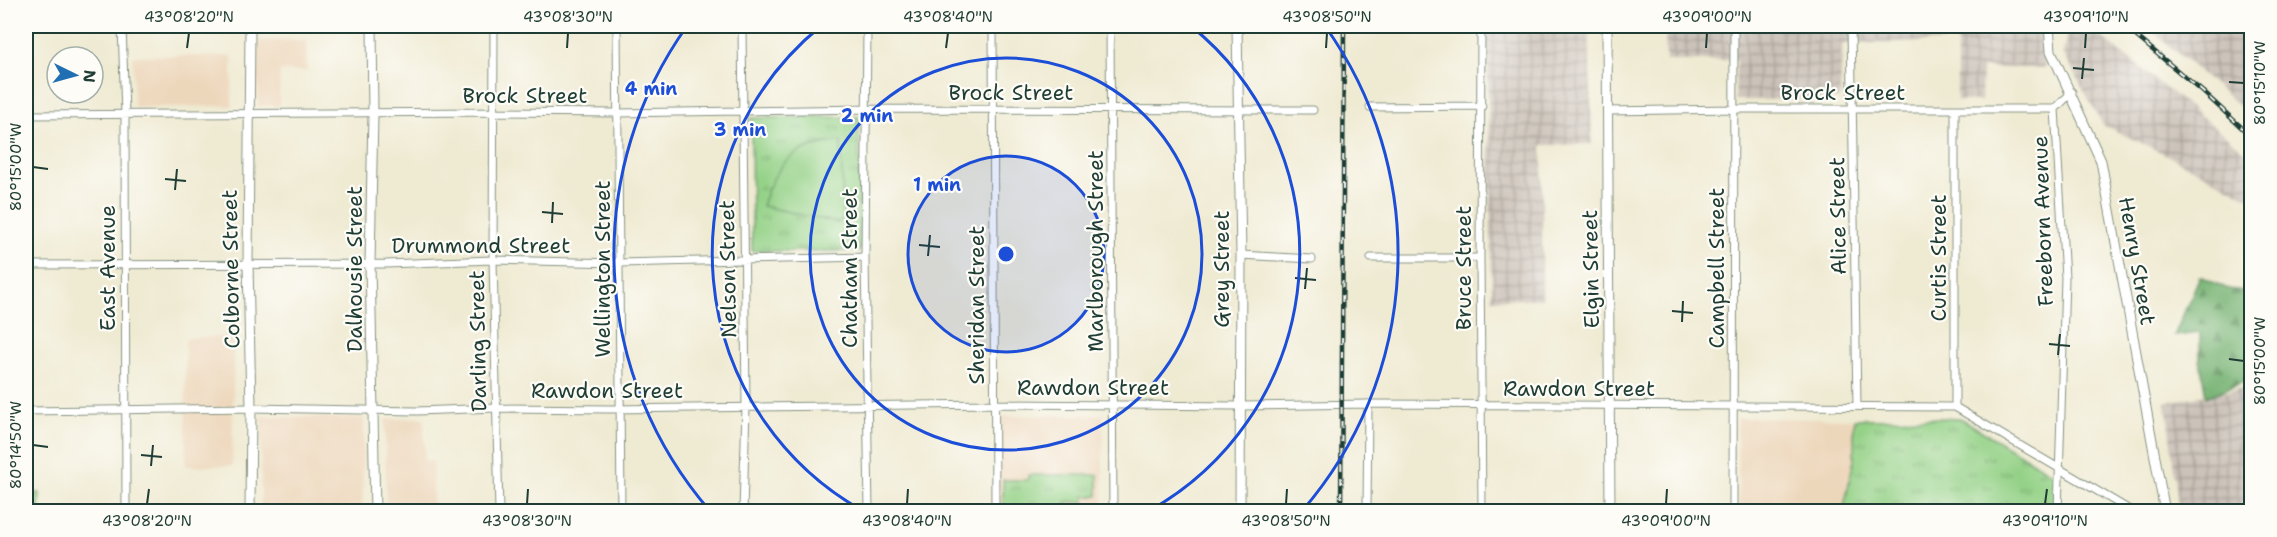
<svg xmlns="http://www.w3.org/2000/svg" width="2277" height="537" viewBox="0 0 2277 537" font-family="'Shantell Sans',sans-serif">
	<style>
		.built { fill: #edd7bb }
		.industrial { fill: url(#industrial-grid) }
		.grass { fill: url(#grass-tufts); stroke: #5a885e; stroke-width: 1.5 }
		.forest { fill: url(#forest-firs); stroke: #4c7854; stroke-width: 1.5 }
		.garden { fill: #95d288; stroke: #5a885e; stroke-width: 1.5 }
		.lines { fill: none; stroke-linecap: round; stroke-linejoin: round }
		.street-casing { stroke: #879483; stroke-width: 9 }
		.secondary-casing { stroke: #879483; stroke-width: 11 }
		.street { stroke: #fff; stroke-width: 7 }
		.secondary { stroke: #fff; stroke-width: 9 }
		.rail-casing { stroke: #1f3d34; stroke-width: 4.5 }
		.rail { stroke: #fdfcf7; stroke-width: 2; stroke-dasharray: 7; stroke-linecap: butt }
		.ticks { fill: none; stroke: #1f3d34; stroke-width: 2 }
		.ring { fill: none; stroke: #1d4ed8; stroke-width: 3 }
		.labels { text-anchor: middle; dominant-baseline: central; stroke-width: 4.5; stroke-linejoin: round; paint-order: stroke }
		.street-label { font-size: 21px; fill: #1f3d34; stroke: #fdfcf7 }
		.centre { fill: #1d4ed8; stroke: #fdfcf7; stroke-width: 3 }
		.ring-label { font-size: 18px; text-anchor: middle; font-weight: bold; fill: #1d4ed8; stroke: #fdfcf7; stroke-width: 4.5; stroke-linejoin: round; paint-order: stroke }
		.neatline { fill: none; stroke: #1f3d34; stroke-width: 2 }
		.ticks-label { font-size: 15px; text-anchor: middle; fill: #1f3d34 }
	</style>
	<defs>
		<pattern id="industrial-grid" width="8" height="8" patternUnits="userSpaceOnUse" patternTransform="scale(1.5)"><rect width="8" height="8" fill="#ccc2b9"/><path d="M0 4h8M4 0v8" fill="none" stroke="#a59f97"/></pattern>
		<pattern id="grass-tufts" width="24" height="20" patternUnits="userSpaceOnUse" patternTransform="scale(1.5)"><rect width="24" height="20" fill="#95d288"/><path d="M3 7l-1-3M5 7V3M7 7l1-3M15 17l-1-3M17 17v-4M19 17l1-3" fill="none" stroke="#79ac70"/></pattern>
		<pattern id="forest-firs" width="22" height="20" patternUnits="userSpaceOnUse" patternTransform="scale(1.5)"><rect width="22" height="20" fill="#78b474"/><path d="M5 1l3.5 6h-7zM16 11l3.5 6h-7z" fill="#629460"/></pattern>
	</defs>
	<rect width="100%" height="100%" fill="#fdfcf7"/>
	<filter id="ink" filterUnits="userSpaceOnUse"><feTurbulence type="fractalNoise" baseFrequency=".0167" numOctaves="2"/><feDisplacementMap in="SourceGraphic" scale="12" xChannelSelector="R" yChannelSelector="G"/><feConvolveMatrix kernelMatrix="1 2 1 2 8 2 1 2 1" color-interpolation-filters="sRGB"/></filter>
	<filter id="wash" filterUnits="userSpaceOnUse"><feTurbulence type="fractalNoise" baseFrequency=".008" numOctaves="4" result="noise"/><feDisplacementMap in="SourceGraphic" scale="24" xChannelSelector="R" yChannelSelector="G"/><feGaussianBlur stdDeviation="1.35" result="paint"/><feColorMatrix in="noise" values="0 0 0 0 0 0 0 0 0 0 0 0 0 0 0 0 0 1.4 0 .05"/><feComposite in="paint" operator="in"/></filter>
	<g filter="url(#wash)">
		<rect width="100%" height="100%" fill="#efead2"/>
		<path class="built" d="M 306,40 L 307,71 L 280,71 L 279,106 L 258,106 L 258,41 Z
			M 133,56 L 232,56 L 232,106 L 134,107 Z
			M 234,336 L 232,466 L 186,466 L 185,338 Z
			M 1103,415 L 1103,511 L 998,511 L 997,416 Z
			M 261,416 L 364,418 L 362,511 L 261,511 Z
			M 424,418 L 425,461 L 433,461 L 433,511 L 386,511 L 385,419 Z
			M 1737,418 L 1854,419 L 1854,459 L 1843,511 L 1739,511 Z"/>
		<path class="industrial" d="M 1487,26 L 1589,26 L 1592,144 L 1542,145 L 1542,299 L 1492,299 Z
			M 1665,26 L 2040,26 L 2045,68 L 1982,68 L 1981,101 L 1957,101 L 1957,41 L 1842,44 L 1840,99 L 1735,100 L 1736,60 L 1666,61 Z
			M 2069,26 L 2088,26 L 2251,156 L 2251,199 L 2167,155 L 2103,125 L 2063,53 Z
			M 2146,26 L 2251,26 L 2251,116 Z
			M 2251,387 L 2251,511 L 2179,511 L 2166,402 Z"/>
		<path class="grass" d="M 859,117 L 860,251 L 752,251 L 751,118 Z
			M 1960,418 L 2056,476 L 2056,511 L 1843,512 L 1854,459 L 1854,419 Z
			M 1028,475 L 1098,475 L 1098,496 L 1085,496 L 1085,502 L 1067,502 L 1065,511 L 1003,511 L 1003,480 L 1028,480 Z
			M 29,493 L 40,493 L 39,511 L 29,511 L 26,508 L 26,497 Z"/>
		<path class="forest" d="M 2200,276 L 2228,289 L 2252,292 L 2251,379 L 2206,397 L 2200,359 L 2200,333 L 2174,336 Z"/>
		<path class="garden" d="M 841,141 L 843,219 L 838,223 L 762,206 C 776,162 794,145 841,141 Z"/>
	</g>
	<g filter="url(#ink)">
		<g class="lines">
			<defs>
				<path id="street" d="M 122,26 L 125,114 L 126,512
					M 494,26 L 493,260 L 499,512
					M 617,26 L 621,512
					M 742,26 L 746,406 L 743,512
					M 867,26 L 865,257 L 869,512
					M 993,26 L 995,512
					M 1110,26 L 1113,512
					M 1481,26 L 1480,258 L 1482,512
					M 1851,26 L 1857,406
					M 1370,107 L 1482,106
					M 2055,109 L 2065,278 L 2058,512
					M 1607,111 L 1734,109 L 2055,109 L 2072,92
					M 26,115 L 493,112 L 618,113 L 867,109 L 1313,110
					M 1241,255 L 1312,259
					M 1371,258 L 1480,258
					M 26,265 L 386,264 L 493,260 L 619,263 L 865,257
					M 1955,407 L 1955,110
					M 26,411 L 251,408 L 417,411 L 496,408 L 611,409 L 994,404 L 1240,406 L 1368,404 L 1955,407 L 2133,512
					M 1367,512 L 1368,404
					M 1733,512 L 1734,26"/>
				<path id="secondary" d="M 250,26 L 248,263 L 251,408 L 250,512
					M 372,26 L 373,114 L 370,263 L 375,512
					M 1237,26 L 1241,255 L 1240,512
					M 1607,26 L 1610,512
					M 2049,26 L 2051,51 L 2101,161 L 2165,512"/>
			</defs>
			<use href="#street" class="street-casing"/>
			<use href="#secondary" class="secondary-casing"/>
			<use href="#street" class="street"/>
			<use href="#secondary" class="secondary"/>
			<defs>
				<path id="rail" d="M 2124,26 L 2203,92 L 2252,137
					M 1341,512 L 1344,26"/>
			</defs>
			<use href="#rail" class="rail-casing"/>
			<use href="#rail" class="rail"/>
		</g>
	</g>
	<path class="ticks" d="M 187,48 L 189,33M 567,48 L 568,33M 946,48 L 948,33M 1326,48 L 1327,33M 1706,48 L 1707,33M 2085,48 L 2086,33M 2073,68 L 2094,70M 2082,79 L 2084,58M 2229,82 L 2244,83M 33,167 L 48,169M 165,179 L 186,181M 175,190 L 177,169M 542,212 L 563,214M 552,223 L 553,202M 919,245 L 940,247M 928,256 L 930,235M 1295,278 L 1316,280M 1305,289 L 1307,268M 1672,311 L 1693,313M 1682,322 L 1683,301M 2049,344 L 2070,346M 2058,355 L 2060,334M 2229,359 L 2244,361M 33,445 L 48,447M 141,455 L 162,457M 151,466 L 153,445M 147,504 L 149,489M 527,504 L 528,489M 907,504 L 908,489M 1286,504 L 1287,489M 1666,504 L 1667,489M 2045,504 L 2047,489"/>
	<circle cx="1006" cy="254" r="98" fill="#1d4ed8" fill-opacity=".12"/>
	<g class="ring">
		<circle cx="1006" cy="254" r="98"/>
		<circle cx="1006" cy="254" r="196"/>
		<path d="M863 511A294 294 0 0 1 821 26M1191 26A294 294 0 0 1 1149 511"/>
		<path d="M710 511A392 392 0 0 1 687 26M1325 26A392 392 0 0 1 1302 511"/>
	</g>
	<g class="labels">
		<g class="street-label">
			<text x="1011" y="93">Brock Street</text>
			<text x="1843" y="93">Brock Street</text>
			<text x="525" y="96">Brock Street</text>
			<text transform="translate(1838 216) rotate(-91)">Alice Street</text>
			<text transform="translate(2043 221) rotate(-92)">Freeborn Avenue</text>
			<text x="481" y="246">Drummond Street</text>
			<text transform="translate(1096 251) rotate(-90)">Marlborough Street</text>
			<text transform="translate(1939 258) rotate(-90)">Curtis Street</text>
			<text transform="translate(2137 261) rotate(80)">Henry Street</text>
			<text transform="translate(108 268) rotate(-90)">East Avenue</text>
			<text transform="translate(850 268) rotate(-90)">Chatham Street</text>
			<text transform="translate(1464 268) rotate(-90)">Bruce Street</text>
			<text transform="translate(1717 268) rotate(-90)">Campbell Street</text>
			<text transform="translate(231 269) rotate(-91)">Colborne Street</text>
			<text transform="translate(355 269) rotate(-90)">Dalhousie Street</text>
			<text transform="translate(603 269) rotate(-90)">Wellington Street</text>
			<text transform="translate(728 269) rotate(-91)">Nelson Street</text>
			<text transform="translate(1222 269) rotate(-90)">Grey Street</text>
			<text transform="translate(1591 269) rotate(-91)">Elgin Street</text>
			<text transform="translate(977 305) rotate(-90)">Sheridan Street</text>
			<text transform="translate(478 341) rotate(-91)">Darling Street</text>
			<text x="1093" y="388">Rawdon Street</text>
			<text x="1579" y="389">Rawdon Street</text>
			<text x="607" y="391">Rawdon Street</text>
		</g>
	</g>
	<circle cx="1006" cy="254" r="9" class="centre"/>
	<g class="ring-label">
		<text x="651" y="95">4 min</text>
		<text x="867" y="122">2 min</text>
		<text x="740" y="136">3 min</text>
		<text x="937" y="191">1 min</text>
	</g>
	<rect width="2277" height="537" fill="none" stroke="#fdfcf7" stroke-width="66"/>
	<g transform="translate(75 75) rotate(95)"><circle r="28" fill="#fdfcf7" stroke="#a4b0a9" stroke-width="1.5"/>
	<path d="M0-4.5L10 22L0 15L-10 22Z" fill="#1f6fb2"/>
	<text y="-9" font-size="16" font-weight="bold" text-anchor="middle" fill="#1f3d34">N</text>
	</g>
	<rect x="33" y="33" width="2211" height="471" class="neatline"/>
	<g class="ticks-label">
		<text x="189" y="22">43°08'20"N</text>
		<text x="568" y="22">43°08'30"N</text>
		<text x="948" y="22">43°08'40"N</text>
		<text x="1327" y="22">43°08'50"N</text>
		<text x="1707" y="22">43°09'00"N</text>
		<text x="2086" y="22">43°09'10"N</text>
		<text transform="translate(2260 83) rotate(-90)" y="5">80°15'10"W</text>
		<text transform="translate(16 167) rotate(-90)" y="5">80°15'00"W</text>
		<text transform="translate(2260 361) rotate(-90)" y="5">80°15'00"W</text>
		<text transform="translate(16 445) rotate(-90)" y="5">80°14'50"W</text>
		<text x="147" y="526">43°08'20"N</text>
		<text x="527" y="526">43°08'30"N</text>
		<text x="907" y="526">43°08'40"N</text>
		<text x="1286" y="526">43°08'50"N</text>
		<text x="1666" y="526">43°09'00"N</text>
		<text x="2045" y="526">43°09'10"N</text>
	</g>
</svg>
